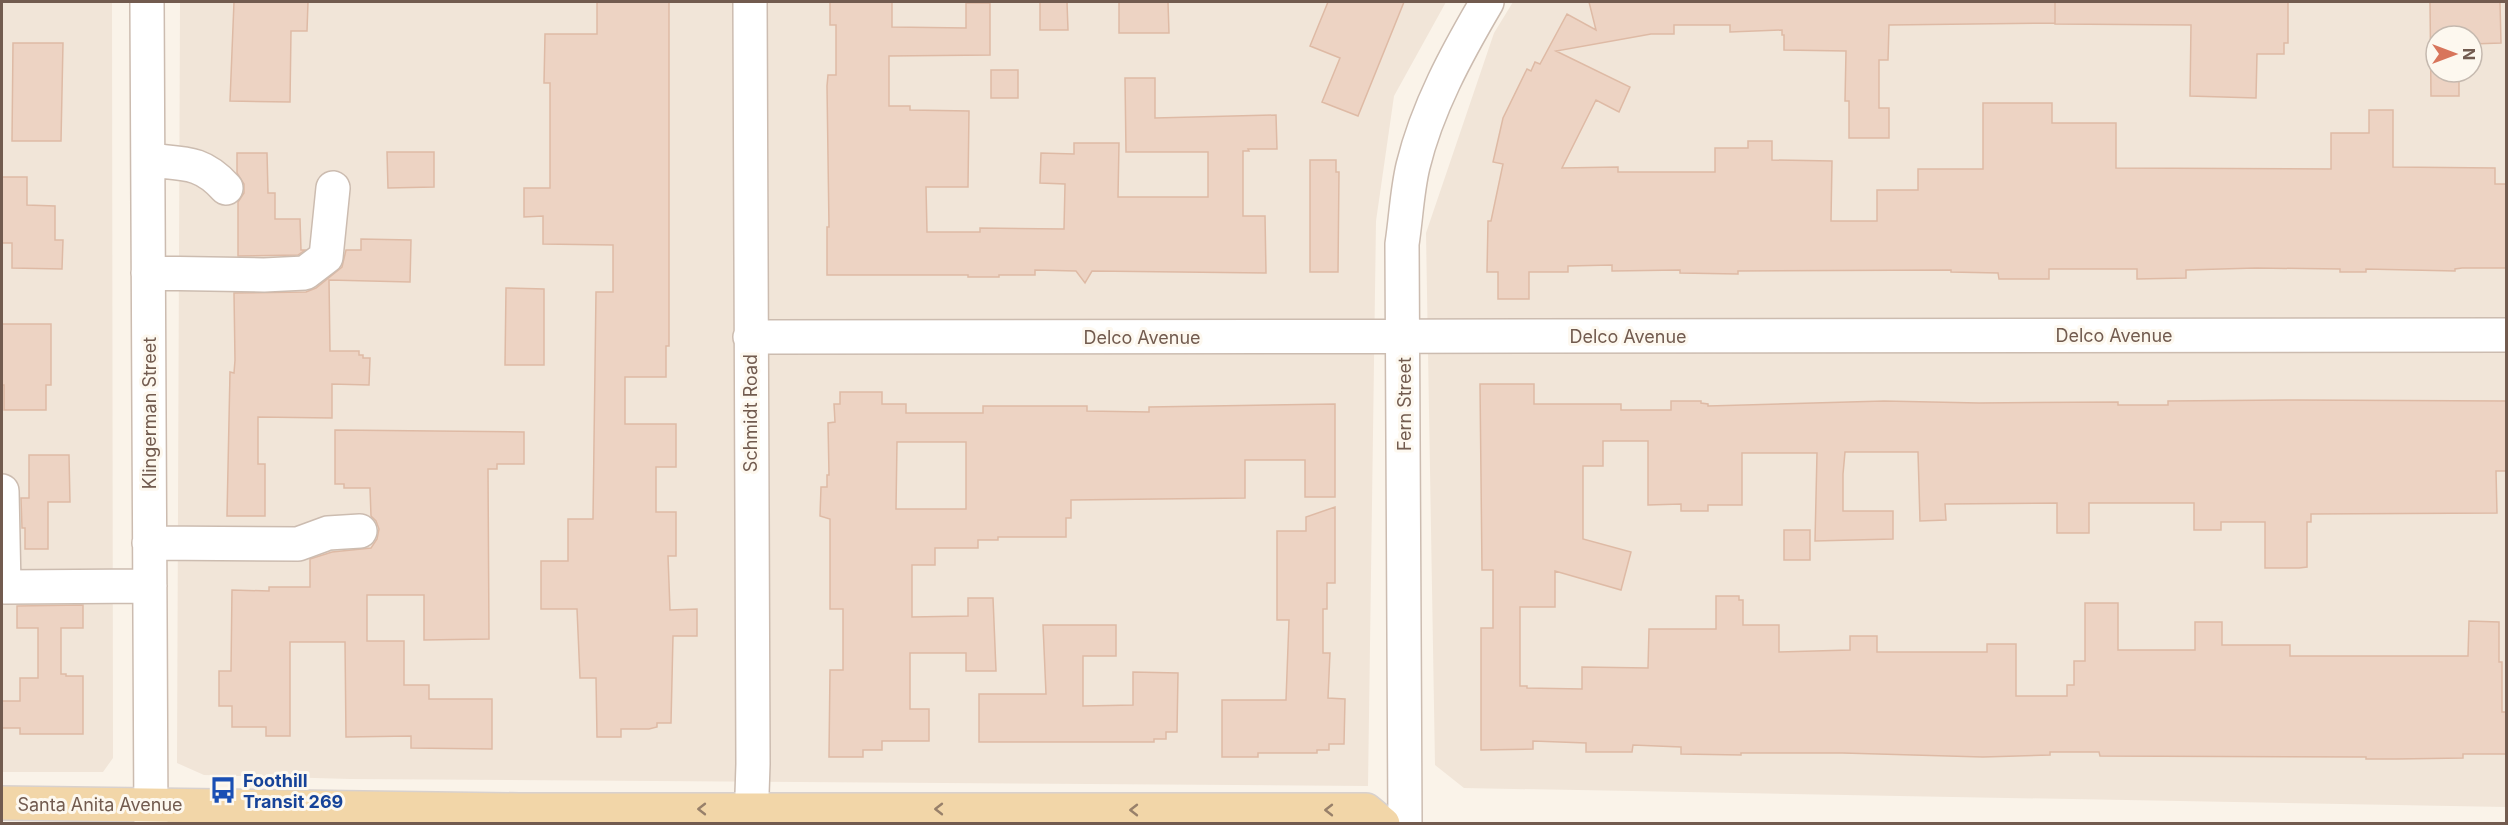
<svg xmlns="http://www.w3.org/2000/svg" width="2508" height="825" viewBox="0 0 2508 825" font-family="Inter,sans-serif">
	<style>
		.residential { fill: #f1e5d8; fill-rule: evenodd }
		.building { fill: #edd3c3; stroke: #debaa5; stroke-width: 1.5; fill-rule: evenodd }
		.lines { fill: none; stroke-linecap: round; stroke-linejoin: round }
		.minor-casing { stroke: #ccbcb0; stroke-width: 36 }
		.major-casing { stroke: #d8d1ce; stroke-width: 36 }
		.minor { stroke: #fff; stroke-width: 33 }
		.major { stroke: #f2d6a8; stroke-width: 33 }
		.oneway { stroke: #98806a }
		.labels { text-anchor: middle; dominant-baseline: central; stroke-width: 6; stroke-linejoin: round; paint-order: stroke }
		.street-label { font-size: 18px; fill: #725b4f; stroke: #fdf8ef }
		.transit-label { font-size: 18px; font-weight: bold; fill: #164399; stroke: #fdf8ef; text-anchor: start }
	</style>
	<rect width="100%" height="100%" fill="#faf3e9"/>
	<path class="residential" d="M 2,2 L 112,2 L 113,758 L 103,772 L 2,772 Z
		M 180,2 L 1446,2 L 1394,96 L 1376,221 L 1368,786 L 350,779 L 204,775 L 177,763 Z
		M 1513,2 L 2506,2 L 2506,807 L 1464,788 L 1435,765 L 1426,233 L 1494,33 ZM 2436,36 L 2472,36 L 2472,72 L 2436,72 Z"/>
	<path class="building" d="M 234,2 L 308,2 L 307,31 L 291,31 L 290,102 L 230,101 Z
		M 597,2 L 669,2 L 669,346 L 666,346 L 666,377 L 625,377 L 625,424 L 676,424 L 676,467 L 656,467 L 656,512 L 676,512 L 676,556 L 668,556 L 670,610 L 697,609 L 697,636 L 673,636 L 671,723 L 657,723 L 657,727 L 649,729 L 621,729 L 621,737 L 597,737 L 596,678 L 580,678 L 577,609 L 541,609 L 541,561 L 568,561 L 568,519 L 593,519 L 596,292 L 613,292 L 613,245 L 543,244 L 543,216 L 524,217 L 524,188 L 550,188 L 550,83 L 544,83 L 545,34 L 597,34 Z
		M 830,2 L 892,2 L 892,27 L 966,28 L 966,3 L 990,3 L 990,55 L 889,56 L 889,106 L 910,106 L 910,110 L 969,111 L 968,187 L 926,187 L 927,232 L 980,232 L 980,228 L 1064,229 L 1065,184 L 1040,183 L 1041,153 L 1074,154 L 1074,143 L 1119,143 L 1118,197 L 1208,197 L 1208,152 L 1126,152 L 1125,78 L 1155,78 L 1155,118 L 1276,115 L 1277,149 L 1248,149 L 1249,151 L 1243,151 L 1243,216 L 1265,216 L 1266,273 L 1092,271 L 1085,283 L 1076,271 L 1035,270 L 1035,275 L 999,275 L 999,277 L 968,277 L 968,275 L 827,275 L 827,227 L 829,227 L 827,86 L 828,75 L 836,75 L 836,25 L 830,25 Z
		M 1040,2 L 1067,2 L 1068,30 L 1040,30 Z
		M 1119,2 L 1168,2 L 1169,33 L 1119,33 Z
		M 1328,2 L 1404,2 L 1358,116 L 1322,102 L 1340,58 L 1310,46 Z
		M 1589,2 L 2055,2 L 2055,23 L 1889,25 L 1888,60 L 1879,60 L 1879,108 L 1889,108 L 1889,138 L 1849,138 L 1849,101 L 1845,101 L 1846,51 L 1784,50 L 1784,35 L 1782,35 L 1782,30 L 1730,32 L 1730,25 L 1674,25 L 1674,34 L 1651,34 L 1556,51 L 1630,87 L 1619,112 L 1596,100 L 1562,168 L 1618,167 L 1618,172 L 1715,172 L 1715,148 L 1748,148 L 1748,141 L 1772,141 L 1772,160 L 1832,161 L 1831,221 L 1877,221 L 1877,190 L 1918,190 L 1918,169 L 1983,169 L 1983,103 L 2052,103 L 2052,123 L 2116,123 L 2116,168 L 2331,169 L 2331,133 L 2369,133 L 2369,110 L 2393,110 L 2393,167 L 2495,168 L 2495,184 L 2506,184 L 2506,268 L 2462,268 L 2455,269 L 2455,271 L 2366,269 L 2366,272 L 2340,272 L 2340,269 L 2256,268 L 2186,270 L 2186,278 L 2137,279 L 2137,269 L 2049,269 L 2049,279 L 1999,279 L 1998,273 L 1951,272 L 1951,270 L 1738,271 L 1738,274 L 1680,273 L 1680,270 L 1612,271 L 1612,265 L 1568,266 L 1568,272 L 1529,272 L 1529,299 L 1498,299 L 1498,272 L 1487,272 L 1488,221 L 1491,221 L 1503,164 L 1493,162 L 1503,118 L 1527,69 L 1531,71 L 1535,62 L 1540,64 L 1567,14 L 1596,30 Z
		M 2055,2 L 2288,2 L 2288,43 L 2284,43 L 2284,54 L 2257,54 L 2256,98 L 2190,96 L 2191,25 L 2055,24 Z
		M 2430,2 L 2500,2 L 2501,43 L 2472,44 L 2472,36 L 2436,36 L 2436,72 L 2459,72 L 2459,96 L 2431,96 Z
		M 13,43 L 63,43 L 61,141 L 12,141 Z
		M 991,70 L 1018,70 L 1018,98 L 991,98 Z
		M 387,152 L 434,152 L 434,187 L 388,188 Z
		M 237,153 L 267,153 L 268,193 L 275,193 L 275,219 L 300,219 L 301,250 L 305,250 L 298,255 L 238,256 L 238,202 L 244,193 L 244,184 L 237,173 Z
		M 1310,160 L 1336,160 L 1336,172 L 1339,172 L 1338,272 L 1310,272 Z
		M 2,177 L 27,177 L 27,205 L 55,206 L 55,240 L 63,240 L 62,269 L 12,268 L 12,243 L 2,243 Z
		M 361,239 L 411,240 L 410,282 L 329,280 L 330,351 L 359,351 L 359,355 L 363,355 L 363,358 L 370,358 L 369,385 L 332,384 L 332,418 L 258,417 L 258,464 L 265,464 L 265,516 L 227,516 L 230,372 L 234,373 L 235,360 L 234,293 L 306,292 L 316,288 L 342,267 L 346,250 L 361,250 Z
		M 506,288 L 544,289 L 544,365 L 505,365 Z
		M 2,324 L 51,324 L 51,385 L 46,385 L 46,410 L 4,410 L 4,385 L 2,385 Z
		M 1480,384 L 1534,384 L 1534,404 L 1621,404 L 1621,410 L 1671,410 L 1671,401 L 1701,401 L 1701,403 L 1708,404 L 1708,406 L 1884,401 L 1979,403 L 2118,402 L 2118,405 L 2168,405 L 2168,401 L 2296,400 L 2506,401 L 2506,471 L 2496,471 L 2497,513 L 2311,514 L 2311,522 L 2307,522 L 2307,567 L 2299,568 L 2265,568 L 2265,522 L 2221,522 L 2221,530 L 2194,530 L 2194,503 L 2089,503 L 2089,533 L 2057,533 L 2057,503 L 1945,504 L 1946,520 L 1920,521 L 1918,452 L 1845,452 L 1843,474 L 1843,511 L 1893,511 L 1893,539 L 1815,541 L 1817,453 L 1742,453 L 1742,505 L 1708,505 L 1708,511 L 1681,511 L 1681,504 L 1648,505 L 1648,441 L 1603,441 L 1603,466 L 1583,466 L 1583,539 L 1631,552 L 1621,590 L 1555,571 L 1555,607 L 1520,607 L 1520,686 L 1527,686 L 1527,688 L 1582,689 L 1582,667 L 1648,668 L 1649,629 L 1716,629 L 1716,596 L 1739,596 L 1739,600 L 1743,600 L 1743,625 L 1779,625 L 1779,652 L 1850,650 L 1850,636 L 1877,636 L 1877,652 L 1987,652 L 1987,644 L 2016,644 L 2016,696 L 2067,696 L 2067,685 L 2074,685 L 2074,661 L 2085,661 L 2085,603 L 2118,603 L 2118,650 L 2195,650 L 2195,622 L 2222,622 L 2222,645 L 2290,645 L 2290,656 L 2468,656 L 2469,621 L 2499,622 L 2499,662 L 2502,662 L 2502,712 L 2506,712 L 2506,754 L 2463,754 L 2463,758 L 2396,759 L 2366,759 L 2366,757 L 2100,756 L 2099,752 L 2050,752 L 2050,755 L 1983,757 L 1843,753 L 1741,753 L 1741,755 L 1681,754 L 1681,747 L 1633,745 L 1632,752 L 1586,752 L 1586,743 L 1533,741 L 1533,749 L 1481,750 L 1481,628 L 1493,628 L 1493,570 L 1482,570 Z
		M 840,392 L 882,392 L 882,404 L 906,404 L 906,413 L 983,413 L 983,406 L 1087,406 L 1087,411 L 1149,412 L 1149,407 L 1335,404 L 1335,497 L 1305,497 L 1305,460 L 1245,460 L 1245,498 L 1071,500 L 1071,518 L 1066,518 L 1066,537 L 998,537 L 998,540 L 978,540 L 978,548 L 935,548 L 935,565 L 912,565 L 912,617 L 968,616 L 968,598 L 993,598 L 996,671 L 966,671 L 966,653 L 910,653 L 910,709 L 929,709 L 929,741 L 882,741 L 882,750 L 863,750 L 863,757 L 829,757 L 830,670 L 843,670 L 843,609 L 830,609 L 830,519 L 820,516 L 821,487 L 827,487 L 827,475 L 829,475 L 828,423 L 835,422 L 834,404 L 840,404 ZM 897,442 L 966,442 L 966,509 L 896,509 Z
		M 335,430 L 524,432 L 524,464 L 497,464 L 497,469 L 488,469 L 489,639 L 424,640 L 424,595 L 367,595 L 367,641 L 404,641 L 404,685 L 429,685 L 429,699 L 492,699 L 492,749 L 411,748 L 411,736 L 346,737 L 345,642 L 290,642 L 290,736 L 266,736 L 266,727 L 232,727 L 232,706 L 219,706 L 219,671 L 231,671 L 232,590 L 269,591 L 269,587 L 310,587 L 310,559 L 332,552 L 371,548 L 377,539 L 379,529 L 376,521 L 371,516 L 370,488 L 344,488 L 344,484 L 335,484 Z
		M 29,455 L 69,455 L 70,502 L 48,502 L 48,549 L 25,549 L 25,528 L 22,528 L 21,498 L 29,498 Z
		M 1335,507 L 1335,583 L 1327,583 L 1327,609 L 1323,609 L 1323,653 L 1330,653 L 1328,698 L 1345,699 L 1344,744 L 1329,744 L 1329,750 L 1317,750 L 1317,753 L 1258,753 L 1258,757 L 1222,757 L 1222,700 L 1286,700 L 1289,620 L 1277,620 L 1277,531 L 1306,531 L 1306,517 Z
		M 1784,530 L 1810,530 L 1810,560 L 1784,560 Z
		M 83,605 L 83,628 L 61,628 L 61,674 L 66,674 L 66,676 L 83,676 L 83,734 L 20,734 L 20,728 L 2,728 L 2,701 L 20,701 L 20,678 L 38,678 L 38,628 L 17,628 L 17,606 Z
		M 1043,625 L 1116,625 L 1116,656 L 1083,656 L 1083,706 L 1133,705 L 1133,672 L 1178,673 L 1177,732 L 1166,732 L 1166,739 L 1154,739 L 1154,742 L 979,742 L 979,694 L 1046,694 Z"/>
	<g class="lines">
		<defs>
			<path id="minor" d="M 147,2 L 151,824
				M 750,2 L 753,764 L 751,824
				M 148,160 C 182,164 201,160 226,188
				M 148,273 L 264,275 L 305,273 L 326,257 L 333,188
				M 750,337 L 2506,335
				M 2,491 L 4,587 L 150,586
				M 149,543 L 298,544 L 328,533 L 360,531
				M 1405,824 L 1402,244 C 1406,218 1407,191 1413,166 C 1427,108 1457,53 1487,2"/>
			<path id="major" d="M 2,803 L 519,810 L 1366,810 L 1383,824"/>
		</defs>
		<use href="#minor" class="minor-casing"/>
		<use href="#major" class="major-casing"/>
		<use href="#minor" class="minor"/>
		<use href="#major" class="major"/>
	</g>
	<defs><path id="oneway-chevron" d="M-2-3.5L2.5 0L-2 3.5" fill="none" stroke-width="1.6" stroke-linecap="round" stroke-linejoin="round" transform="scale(1.5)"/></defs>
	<g class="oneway">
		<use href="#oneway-chevron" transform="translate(702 809) rotate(180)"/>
		<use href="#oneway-chevron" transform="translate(939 809) rotate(-180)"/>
		<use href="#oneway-chevron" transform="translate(1134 810) rotate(-180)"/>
		<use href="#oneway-chevron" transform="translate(1329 810) rotate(-180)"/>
	</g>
	<defs>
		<symbol id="bus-bare" viewBox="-9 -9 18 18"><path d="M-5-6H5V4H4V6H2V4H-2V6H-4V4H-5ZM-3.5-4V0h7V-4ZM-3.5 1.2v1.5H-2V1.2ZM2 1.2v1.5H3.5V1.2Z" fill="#1a4fb4" stroke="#fdf8ef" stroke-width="2.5" paint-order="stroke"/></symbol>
	</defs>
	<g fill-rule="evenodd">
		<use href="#bus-bare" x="204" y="771" width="38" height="38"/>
	</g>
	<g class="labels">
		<g class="street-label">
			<text x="2114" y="335">Delco Avenue</text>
			<text x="1628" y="336">Delco Avenue</text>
			<text x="1142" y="337">Delco Avenue</text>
			<text transform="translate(1404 404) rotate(-90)">Fern Street</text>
			<text transform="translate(149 413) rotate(-90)">Klingerman Street</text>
			<text transform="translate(750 413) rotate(-90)">Schmidt Road</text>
			<text x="100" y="804">Santa Anita Avenue</text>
		</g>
		<g class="transit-label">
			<text x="243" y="780">Foothill<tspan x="243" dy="21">Transit 269</tspan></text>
		</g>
	</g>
	<rect width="2508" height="825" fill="none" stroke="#725b4f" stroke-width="6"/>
	<g transform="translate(2454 54) rotate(90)"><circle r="28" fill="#fdf8ef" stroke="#c5b9af" stroke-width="1.5"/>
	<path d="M0-4.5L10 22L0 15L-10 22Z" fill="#d8755b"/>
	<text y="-9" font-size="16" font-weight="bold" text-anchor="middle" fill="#725b4f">N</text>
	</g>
</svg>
